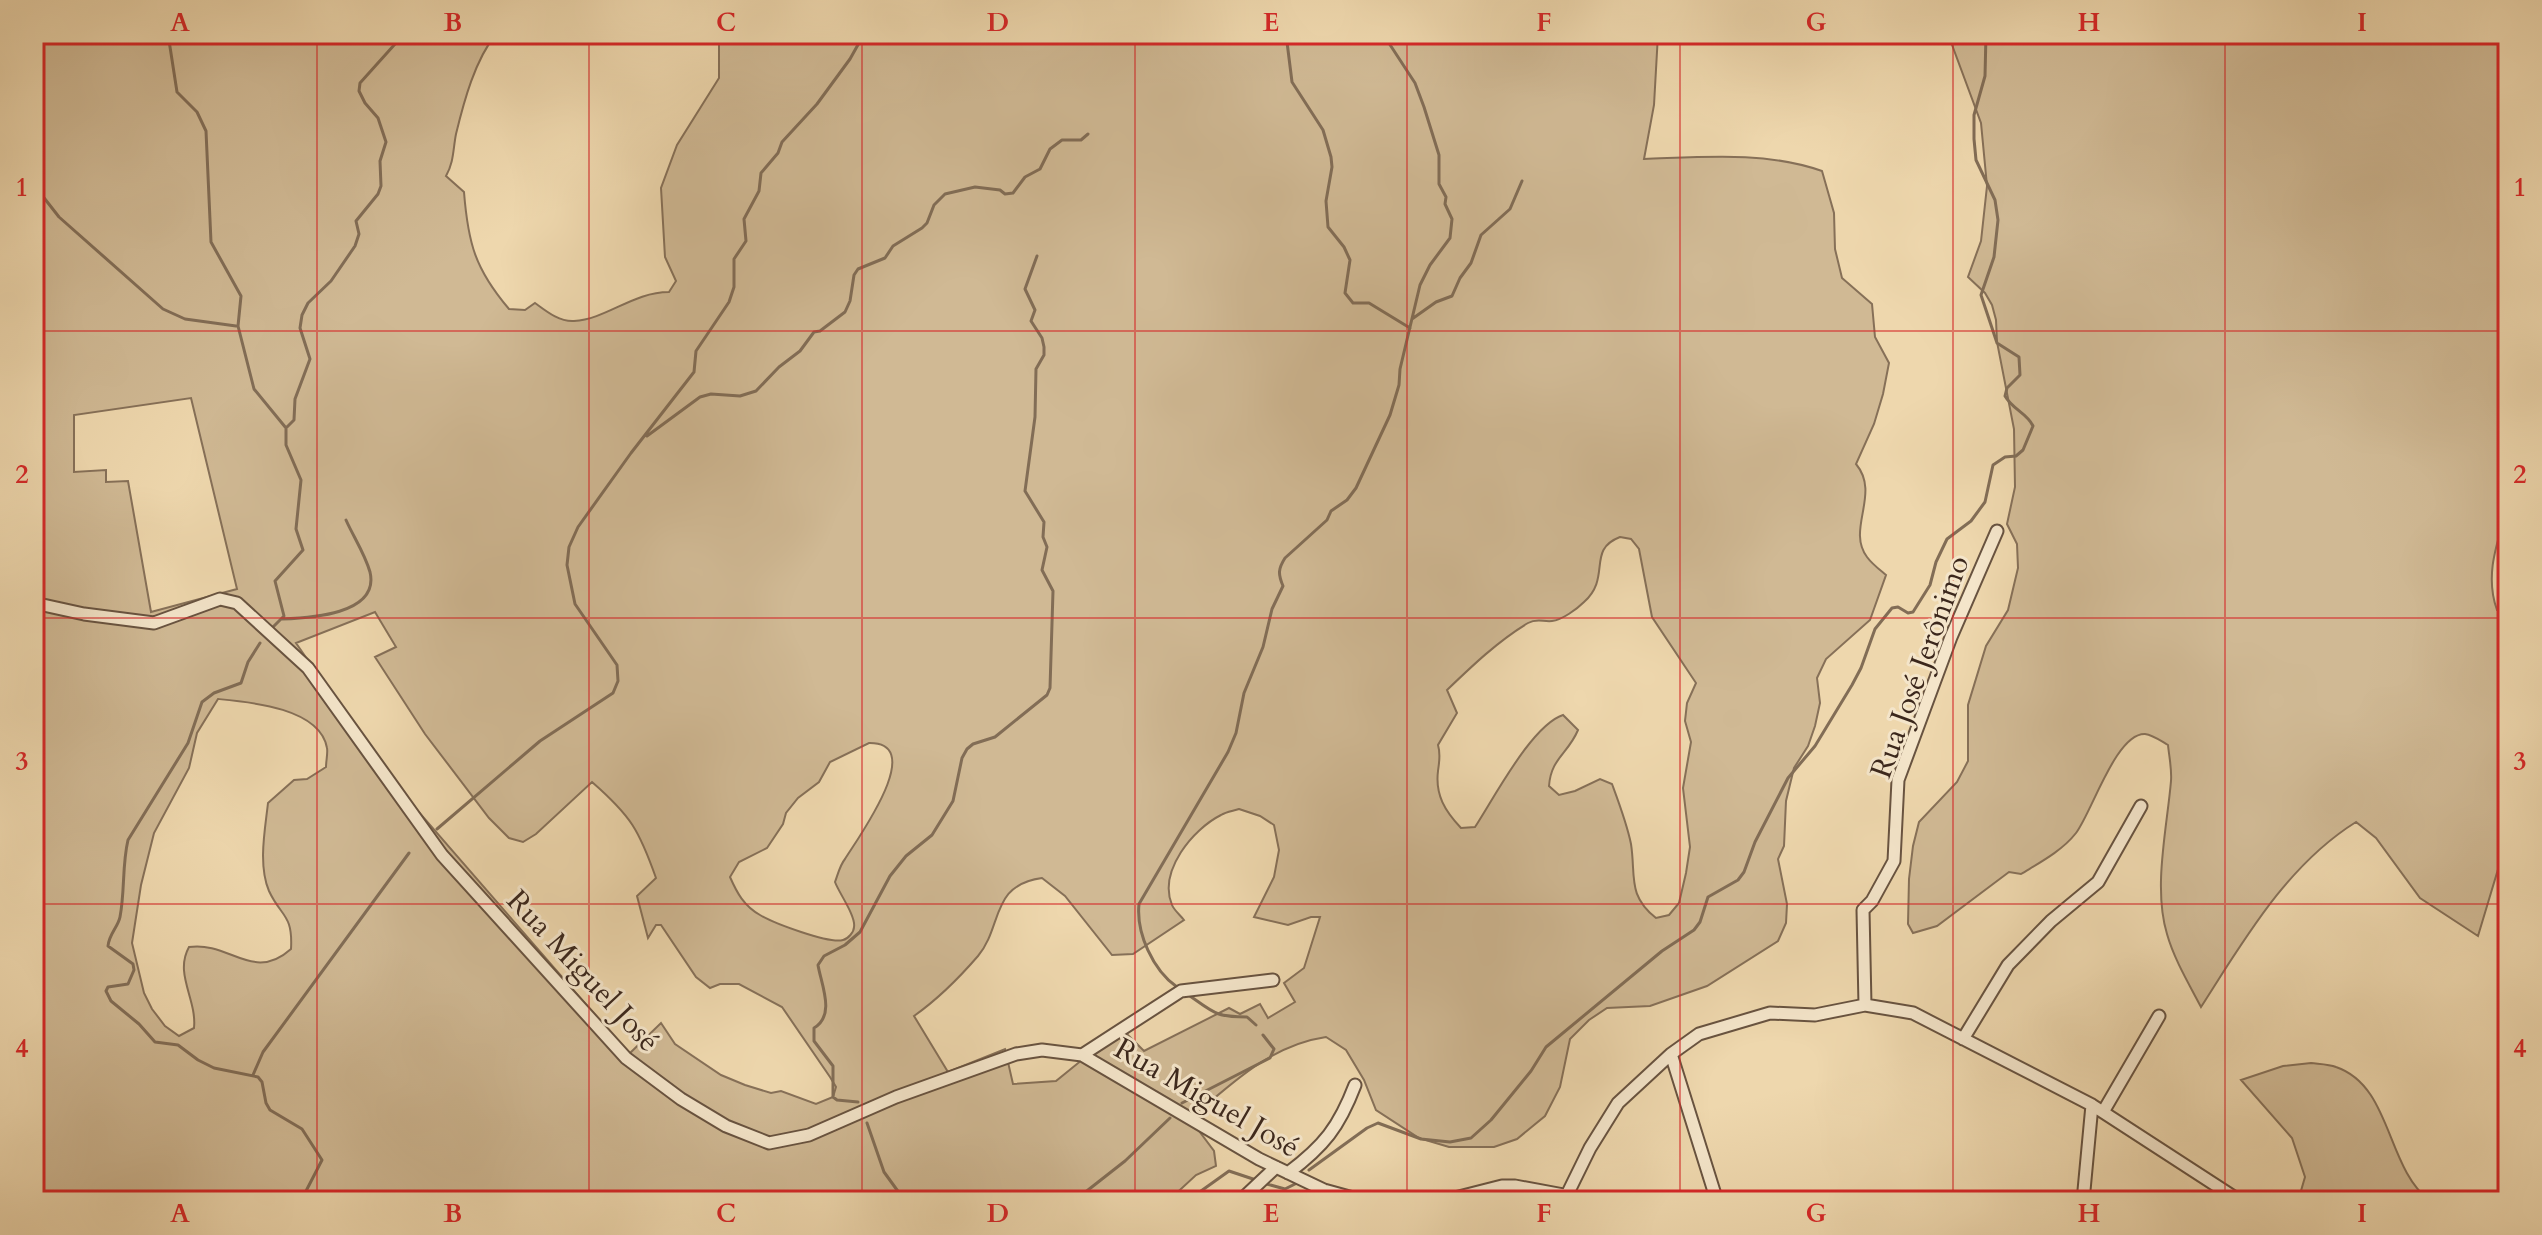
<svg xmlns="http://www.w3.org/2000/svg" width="2542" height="1235" viewBox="0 0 2542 1235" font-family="Cardo,serif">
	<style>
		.green { fill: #d0b994; stroke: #867058; stroke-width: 2; fill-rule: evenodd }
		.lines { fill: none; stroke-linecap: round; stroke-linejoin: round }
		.stream { stroke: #826d56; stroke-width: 3 }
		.minor-casing { stroke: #685340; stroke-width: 15 }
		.minor { stroke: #f4e5ca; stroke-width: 11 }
		.grid { fill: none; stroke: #d62828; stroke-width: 2; stroke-opacity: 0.55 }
		.labels { text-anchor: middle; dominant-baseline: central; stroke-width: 6; stroke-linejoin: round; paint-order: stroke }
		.street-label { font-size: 30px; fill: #3b271c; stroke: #f4e5ca }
		.neatline { fill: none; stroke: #d62828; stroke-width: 3 }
		.grid-label { font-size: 26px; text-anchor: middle; font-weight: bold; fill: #d62828 }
	</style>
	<rect width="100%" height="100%" fill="#eed7ad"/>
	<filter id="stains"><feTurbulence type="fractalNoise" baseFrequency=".0025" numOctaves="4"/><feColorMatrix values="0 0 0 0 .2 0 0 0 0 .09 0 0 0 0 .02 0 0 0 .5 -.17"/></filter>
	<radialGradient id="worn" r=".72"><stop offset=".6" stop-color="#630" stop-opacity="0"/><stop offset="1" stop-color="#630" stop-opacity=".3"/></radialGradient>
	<path class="green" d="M 34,34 L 496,34 C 475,60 464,101 456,134 C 453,149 454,162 446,176 L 464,192 C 468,243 475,269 509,309 L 525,310 L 535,303 C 546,311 559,322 574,321 C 607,319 633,292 669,292 L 676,281 L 665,257 L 661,188 L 677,145 L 719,78 L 719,40 L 722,34 L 1658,34 L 1654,105 L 1644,159 C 1703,157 1765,151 1822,171 L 1834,213 L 1835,249 L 1842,278 L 1872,304 L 1875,337 L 1889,363 L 1883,394 L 1874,424 L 1856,464 C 1881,494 1846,529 1867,557 C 1872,564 1880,570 1886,575 L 1870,620 L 1826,659 L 1817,678 L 1820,703 L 1815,726 L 1808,746 L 1794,768 L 1786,801 L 1784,846 L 1778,859 L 1787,904 L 1786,923 L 1778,941 L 1707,986 L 1650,1006 L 1607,1008 L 1589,1020 L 1570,1039 L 1560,1087 L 1545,1116 L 1517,1139 L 1494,1147 L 1449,1147 L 1419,1138 L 1376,1110 L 1364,1080 L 1346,1050 L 1326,1037 C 1271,1045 1232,1083 1190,1119 L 1214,1151 L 1216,1166 L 1196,1175 L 1168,1201 L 34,1201 ZM 191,398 L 237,589 L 151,612 L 128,481 L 106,482 L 106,470 L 74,472 L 74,415 ZM 1620,537 L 1631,539 L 1639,549 L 1652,617 L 1696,683 L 1687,703 L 1685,721 L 1691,742 L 1683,788 L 1690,847 L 1686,873 L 1679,903 L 1669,915 L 1656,918 C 1627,895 1636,876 1631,844 C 1627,824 1619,803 1612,784 L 1600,779 L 1575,791 L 1559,795 L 1549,786 C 1551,758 1568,754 1578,730 L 1563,715 C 1532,725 1494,798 1475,827 L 1461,828 C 1445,811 1435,795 1438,771 C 1439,762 1441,755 1438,745 L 1457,713 L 1447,690 C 1472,666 1498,641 1528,623 C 1537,618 1543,622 1552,621 C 1562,620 1577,609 1584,602 C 1612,577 1586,550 1620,537 ZM 375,612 L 396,647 L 375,657 L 425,734 L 489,818 L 509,838 L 523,842 L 536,834 L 592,782 C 631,816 639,830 656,878 L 637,896 L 648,938 L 656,925 L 661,925 L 696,977 L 710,988 L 720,984 L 739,984 L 782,1007 L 830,1077 L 836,1087 L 833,1097 L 816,1104 L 781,1091 L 771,1093 L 745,1085 L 721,1075 L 675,1044 L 661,1023 L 629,1054 L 390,779 L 296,643 ZM 218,699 C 250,702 320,708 327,748 C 328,753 326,761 326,767 L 307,779 L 294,780 L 268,803 C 265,830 258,865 269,891 C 281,917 293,914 291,949 C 253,983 230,941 189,947 C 174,974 197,999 194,1028 L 179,1036 L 165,1026 L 152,1009 L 144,993 L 132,943 L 141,885 L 154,833 L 189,768 L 197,733 ZM 869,743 C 928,742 858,838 845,859 C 840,865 838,874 835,882 C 839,893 856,916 854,927 C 854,932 848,939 843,940 C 829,944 773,923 760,915 C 744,906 737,893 730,877 L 739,862 L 767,848 L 783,824 L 786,813 L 798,798 L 819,782 L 830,762 ZM 1239,809 L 1260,816 L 1274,825 L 1279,850 L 1274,877 L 1254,917 L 1288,925 L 1311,917 L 1320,917 L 1304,968 L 1284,983 L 1295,1002 L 1268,1018 L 1260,1004 L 1240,1014 L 1229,1008 L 1144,1051 L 1127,1034 L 1088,1055 L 1056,1081 L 1013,1084 L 1005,1049 L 948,1072 L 914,1016 C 938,999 959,978 978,956 C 1003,926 990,885 1042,878 L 1065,896 L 1112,955 L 1133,954 L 1184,920 C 1180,915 1174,910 1172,905 C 1158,871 1193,829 1221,815 C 1226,812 1233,811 1239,809 Z
		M 1948,34 L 2508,34 L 2508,505 C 2498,541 2484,574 2497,610 L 2508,611 L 2508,836 L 2478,936 L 2420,898 L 2376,838 L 2356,822 C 2287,865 2244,940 2201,1007 C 2189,984 2174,959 2167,934 C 2153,888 2167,828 2171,781 C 2172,769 2169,756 2168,745 C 2161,741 2153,735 2145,734 C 2116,733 2092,812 2076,833 C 2062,851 2039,863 2021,874 L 2009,872 L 1937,926 L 1913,933 L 1908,924 L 1909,879 L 1913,846 L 1919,822 L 1957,782 L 1968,761 L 1968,705 L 1986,646 L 2008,610 L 2018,568 L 2017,544 L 2007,524 L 2015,487 L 2014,429 L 1997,342 L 1996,320 L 1992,305 L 1985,293 L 1968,277 L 1981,241 L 1987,186 L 1981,123 Z
		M 2311,1063 C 2319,1064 2329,1064 2336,1067 C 2392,1086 2386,1168 2430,1201 L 2298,1201 L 2305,1177 L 2292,1138 L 2241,1080 L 2283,1066 Z"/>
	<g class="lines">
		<path class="stream" d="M 168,34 L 177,92 L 197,112 L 206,131 L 211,242 L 241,296 L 238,326 L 254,389 L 286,428 L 286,445 L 301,480 L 296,529 L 303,550 L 275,581 L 284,616 L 273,627
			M 1286,34 L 1292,82 L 1323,130 L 1331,157 L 1332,167 L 1326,201 L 1328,227 L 1344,247 L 1350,260 L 1345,293 L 1353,303 L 1369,303 L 1410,328
			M 34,185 L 59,217 L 163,309 L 185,319 L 236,326
			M 1412,319 L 1436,302 L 1452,296 L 1460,278 L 1471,263 L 1481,235 L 1510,209 L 1522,181
			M 286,428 L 294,420 L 295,399 L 310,359 L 300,328 L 302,315 L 308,303 L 331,281 L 355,246 L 359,234 L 356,221 L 378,194 L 381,186 L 380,161 L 386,142 L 378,118 L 365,103 L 359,91 L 360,83 L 404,34
			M 647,436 L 700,397 L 711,394 L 740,396 L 756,391 L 779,367 L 800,351 L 814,332 L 820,331 L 845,312 L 850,301 L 854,275 L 858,269 L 885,258 L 893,246 L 922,228 L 927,223 L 934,205 L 945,194 L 975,187 L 1000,190 L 1005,194 L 1013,193 L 1025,177 L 1040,169 L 1050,149 L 1062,140 L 1081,140 L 1088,134
			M 282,619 C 308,618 380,615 370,572 C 365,554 353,536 346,520
			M 260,643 L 248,662 L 241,683 L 214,693 L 202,702 L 188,743 L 128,840 C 122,865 125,891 120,917 C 118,927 109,934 108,946 L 133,964 L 134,970 L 128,984 L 108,987 L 106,991 L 111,1001 L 139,1024 L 155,1042 L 178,1045 L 198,1060 L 214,1068 L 258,1077 L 262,1082 L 266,1103 L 270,1110 L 302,1129 L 322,1160 L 305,1193 L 305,1201
			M 437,829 L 540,741 L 613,693 L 618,681 L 617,665 L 575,604 L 567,565 L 569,547 L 578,527 L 631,453 L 694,372 L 696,351 L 729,302 L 734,287 L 734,259 L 746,241 L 744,219 L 759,191 L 761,173 L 778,153 L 782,142 L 817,104 L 850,59 L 864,34
			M 1177,987 C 1153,970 1136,933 1139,904 L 1228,752 L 1236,733 L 1244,693 L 1263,647 L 1272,609 L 1283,586 C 1278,574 1278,569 1285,558 L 1327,520 L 1331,511 L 1347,500 L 1356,488 L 1390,415 L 1399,385 L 1400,369 L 1420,285 L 1430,265 L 1450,238 L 1452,219 L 1445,204 L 1446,197 L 1439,184 L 1439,155 L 1424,107 L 1415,83 L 1383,34
			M 1190,996 C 1214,1013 1216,1017 1247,1017 L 1256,1025
			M 253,1075 L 263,1052 L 409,853
			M 858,1102 L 837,1100 L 833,1097 L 833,1066 L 814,1041 L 814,1028 C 836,1015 821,984 818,965 L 824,956 L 845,945 L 860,932 L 890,876 L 906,856 L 932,835 L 953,801 L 962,758 L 967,749 L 973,744 L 995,737 L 1047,695 L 1050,688 L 1053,591 L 1042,570 L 1047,547 L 1043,537 L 1044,522 L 1025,491 L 1035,417 L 1036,369 L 1044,355 L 1044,347 L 1042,338 L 1031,321 L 1035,310 L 1025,289 L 1037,256
			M 1182,1103 L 1270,1058 L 1274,1049 L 1263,1035
			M 867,1123 L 884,1172 L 905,1201
			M 1309,1170 L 1367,1128 L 1378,1123 L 1421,1139 L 1450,1142 L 1471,1138 L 1491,1120 L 1531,1071 L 1546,1047 L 1662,951 L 1694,930 L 1700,922 L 1708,897 L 1738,880 L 1744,872 L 1755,842 L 1788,778 L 1815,746 L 1852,685 L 1861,668 L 1875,629 L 1892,608 L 1898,607 L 1908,613 L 1913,612 L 1930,585 L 1936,562 L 1947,539 L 1971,521 L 1985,502 L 1993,465 L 2005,457 L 2016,456 L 2023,450 L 2033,426 C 2027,413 2013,410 2005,396 L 2007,388 L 2020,375 L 2019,357 L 1997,343 L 1981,295 L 1994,257 L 1998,220 L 1995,200 L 1976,160 L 1974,139 L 1974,115 L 1985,76 L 1986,34
			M 1263,1183 L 1285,1189 L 1297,1183
			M 1080,1196 L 1096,1201
			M 1074,1201 L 1125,1161 L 1170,1118
			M 1187,1201 L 1229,1171 L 1256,1180"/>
		<defs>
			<path id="minor" d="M 34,603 L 84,614 L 154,623 L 220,599 L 237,603 L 308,668 L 442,855 L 626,1058 L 681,1099 L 726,1126 L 769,1143 L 809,1135 L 896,1097 L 1016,1054 L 1042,1050 L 1082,1055 L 1259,1159 L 1324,1190 L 1364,1201
				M 1865,1005 L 1863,910 L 1872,901 L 1894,861 L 1898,780 L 1951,637 L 1997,531
				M 1963,1039 L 2008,965 L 2051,921 L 2098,882 L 2141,806
				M 1671,1054 L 1717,1201
				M 1082,1055 L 1181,991 L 1273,980
				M 2103,1112 L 2159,1016
				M 1288,1173 C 1324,1146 1339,1127 1355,1085
				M 1240,1201 L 1276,1167
				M 1443,1201 L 1502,1186 L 1515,1186 L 1596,1201
				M 1564,1201 L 1590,1148 L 1618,1103 L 1671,1054 L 1699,1034 L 1770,1013 L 1815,1015 L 1865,1005 L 1913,1013 L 2092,1105 L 2240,1201
				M 2083,1201 L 2092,1105"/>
		</defs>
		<use href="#minor" class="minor-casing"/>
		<use href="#minor" class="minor"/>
	</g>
	<path class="grid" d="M 317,34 L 317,1201M 589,34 L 589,1201M 862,34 L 862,1201M 1135,34 L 1135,1201M 1407,34 L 1407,1201M 1680,34 L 1680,1201M 1953,34 L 1953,1201M 2225,34 L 2225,1201M 34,331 L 2508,331M 34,618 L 2508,618M 34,904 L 2508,904"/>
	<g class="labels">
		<g class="street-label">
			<text transform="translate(1920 667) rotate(-70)">Rua José Jerônimo</text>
			<text transform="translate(583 971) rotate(47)">Rua Miguel José</text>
			<text transform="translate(1207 1098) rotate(30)">Rua Miguel José</text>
		</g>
	</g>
	<rect width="2542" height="1235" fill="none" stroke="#eed7ad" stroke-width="88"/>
	<rect x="44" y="44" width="2454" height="1147" class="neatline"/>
	<g class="grid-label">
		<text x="180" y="31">A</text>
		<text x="453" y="31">B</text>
		<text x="726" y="31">C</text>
		<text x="998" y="31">D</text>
		<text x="1271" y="31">E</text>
		<text x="1544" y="31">F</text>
		<text x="1816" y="31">G</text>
		<text x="2089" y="31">H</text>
		<text x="2362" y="31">I</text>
		<text x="22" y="196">1</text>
		<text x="2520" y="196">1</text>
		<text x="22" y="483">2</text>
		<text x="2520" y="483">2</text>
		<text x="22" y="770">3</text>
		<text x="2520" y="770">3</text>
		<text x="22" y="1057">4</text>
		<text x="2520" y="1057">4</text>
		<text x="180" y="1222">A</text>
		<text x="453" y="1222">B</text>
		<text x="726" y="1222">C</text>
		<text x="998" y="1222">D</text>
		<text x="1271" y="1222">E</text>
		<text x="1544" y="1222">F</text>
		<text x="1816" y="1222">G</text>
		<text x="2089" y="1222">H</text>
		<text x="2362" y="1222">I</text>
	</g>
	<rect width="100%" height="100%" filter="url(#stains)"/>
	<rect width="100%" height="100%" fill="url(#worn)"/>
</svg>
